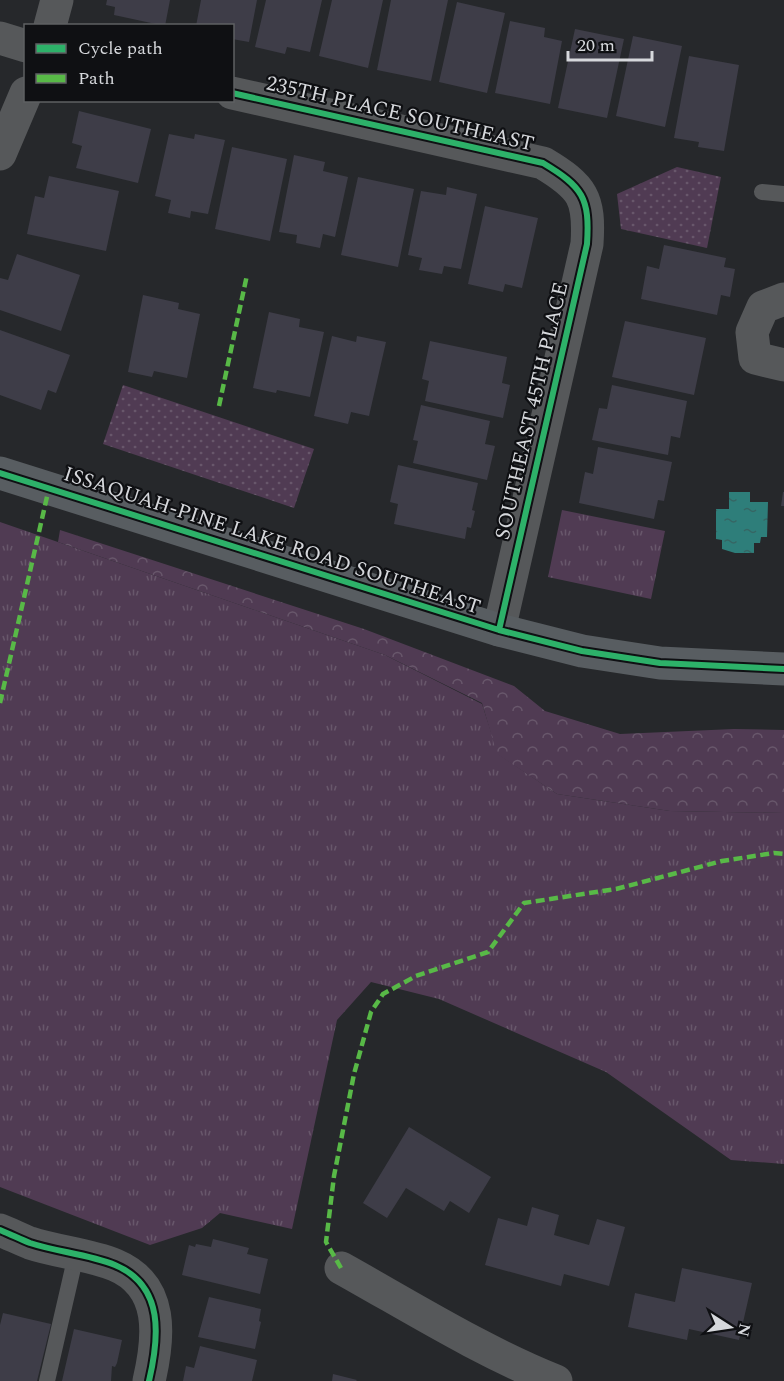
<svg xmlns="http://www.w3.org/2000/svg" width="784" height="1381" viewBox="0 0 784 1381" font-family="Spectral,serif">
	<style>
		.grass { fill: url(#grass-tufts) }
		.forest { fill: url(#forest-crowns) }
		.park { fill: url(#park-dots) }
		.water { fill: url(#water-ripples) }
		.building { fill: #3e3d48 }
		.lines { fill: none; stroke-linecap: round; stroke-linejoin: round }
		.lane { stroke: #56585a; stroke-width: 16 }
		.street { stroke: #56585a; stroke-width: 33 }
		.secondary { stroke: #585d61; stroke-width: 33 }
		.quiet { stroke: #58b947; stroke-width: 4.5; stroke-dasharray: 9 4.5; stroke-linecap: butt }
		.cycleway-casing { stroke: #0f1013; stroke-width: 10 }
		.cycleway { stroke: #2db169; stroke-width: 6 }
		.labels { text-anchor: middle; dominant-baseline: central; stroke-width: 4.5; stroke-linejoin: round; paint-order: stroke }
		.street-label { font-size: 21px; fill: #d6d8dc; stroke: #0f1013 }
	</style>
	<defs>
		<pattern id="grass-tufts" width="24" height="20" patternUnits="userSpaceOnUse" patternTransform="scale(1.5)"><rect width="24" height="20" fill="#503b53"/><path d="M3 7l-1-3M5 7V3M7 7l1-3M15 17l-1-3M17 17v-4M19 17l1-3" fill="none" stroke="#68576b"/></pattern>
		<pattern id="forest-crowns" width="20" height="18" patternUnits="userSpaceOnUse" patternTransform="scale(1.5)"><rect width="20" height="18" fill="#503b53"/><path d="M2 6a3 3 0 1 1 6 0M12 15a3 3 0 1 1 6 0" fill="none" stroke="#68576b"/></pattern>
		<pattern id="park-dots" width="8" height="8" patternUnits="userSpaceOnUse" patternTransform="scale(1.5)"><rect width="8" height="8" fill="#503b53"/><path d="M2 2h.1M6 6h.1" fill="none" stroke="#68576b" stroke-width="1.8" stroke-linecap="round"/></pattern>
		<pattern id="water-ripples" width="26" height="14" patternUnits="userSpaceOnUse" patternTransform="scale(1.5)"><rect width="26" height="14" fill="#2e7e7a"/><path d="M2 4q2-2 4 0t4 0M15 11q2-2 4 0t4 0" fill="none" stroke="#356664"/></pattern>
	</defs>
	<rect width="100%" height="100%" fill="#26282b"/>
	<path class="grass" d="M 562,510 L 665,531 L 651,599 L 548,577 Z
		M 0,522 L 385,655 L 482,704 L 498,754 L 557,794 L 670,811 L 784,813 L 784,1164 L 731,1160 L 606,1072 L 439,999 L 371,982 L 337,1020 L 292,1229 L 220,1213 L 202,1228 L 150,1245 L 0,1187 Z"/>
	<path class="forest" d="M 60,530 L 364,629 L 514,686 L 545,711 L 620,734 L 734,729 L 784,730 L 784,813 L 670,811 L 557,794 L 497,754 L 482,703 L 385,655 L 58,542 Z"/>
	<path class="park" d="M 677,167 L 721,177 L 707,248 L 621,229 L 617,194 Z
		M 123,385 L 314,449 L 294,508 L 103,444 Z"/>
	<path class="water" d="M 729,492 L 750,492 L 750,502 L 768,502 L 767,537 L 761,537 L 760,543 L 754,543 L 754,553 L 735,553 L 722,549 L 722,540 L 716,539 L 716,509 L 729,509 Z"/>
	<path class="building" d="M 107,0 L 170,0 L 165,26 L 114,15 L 115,7 L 106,5 Z
		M 201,0 L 257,0 L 249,42 L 232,39 L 232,26 L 196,26 Z
		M 266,0 L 322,0 L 310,52 L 287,47 L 285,54 L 255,47 Z
		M 332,0 L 383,0 L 368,68 L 319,56 Z
		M 391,0 L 448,0 L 431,81 L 377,70 Z
		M 457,2 L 505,13 L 487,93 L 439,82 Z
		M 510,21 L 545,28 L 544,37 L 562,41 L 550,104 L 495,93 Z
		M 575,29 L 624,39 L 607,118 L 558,108 Z
		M 633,36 L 682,46 L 665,127 L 616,116 Z
		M 689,56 L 739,65 L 724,151 L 698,147 L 699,142 L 674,138 Z
		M 79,111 L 151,129 L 138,183 L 76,168 L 82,146 L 72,143 Z
		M 169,134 L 194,139 L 195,134 L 225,140 L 208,214 L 191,211 L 190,218 L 168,213 L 171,200 L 155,196 Z
		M 232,147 L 287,159 L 270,241 L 215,229 Z
		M 294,155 L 325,162 L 323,171 L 348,177 L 335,237 L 323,234 L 320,248 L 296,243 L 297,235 L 279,232 Z
		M 49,176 L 119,191 L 106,251 L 27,234 L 35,196 L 44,198 Z
		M 358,177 L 414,189 L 398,267 L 341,255 Z
		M 447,187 L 477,194 L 461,269 L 444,266 L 442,274 L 419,270 L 422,258 L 408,255 L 421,191 L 446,195 Z
		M 485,206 L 538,218 L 522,288 L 505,284 L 503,292 L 468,284 Z
		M 664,245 L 726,258 L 724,267 L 735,269 L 730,297 L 721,295 L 717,315 L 641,299 L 647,266 L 659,269 Z
		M 17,254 L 80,275 L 61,331 L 0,310 L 0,278 L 8,280 Z
		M 143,295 L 179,303 L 178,309 L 200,314 L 187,378 L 154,371 L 152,377 L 128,372 Z
		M 269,312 L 300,319 L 299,327 L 324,332 L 310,397 L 277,390 L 276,393 L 253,388 Z
		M 625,321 L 706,338 L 694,395 L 612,377 Z
		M 0,330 L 70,355 L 56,393 L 48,390 L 41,410 L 0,395 Z
		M 332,336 L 356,342 L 357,336 L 386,342 L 369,416 L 351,412 L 348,424 L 314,416 Z
		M 430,341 L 507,357 L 502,383 L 510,385 L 503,418 L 425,401 L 429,381 L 422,379 Z
		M 612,385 L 687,401 L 680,438 L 671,436 L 668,455 L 592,440 L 599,408 L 607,409 Z
		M 421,405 L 490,421 L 485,444 L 495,446 L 487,480 L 413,463 L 418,441 L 413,440 Z
		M 598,447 L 672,462 L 664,501 L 658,500 L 654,519 L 579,503 L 585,472 L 593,474 Z
		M 398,465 L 478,483 L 472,510 L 475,511 L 471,528 L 467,527 L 465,539 L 394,524 L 398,504 L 390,502 Z
		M 783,492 L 784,492 L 784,506 L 781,506 Z
		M 409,1127 L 491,1177 L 469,1213 L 450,1201 L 444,1211 L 406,1188 L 387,1218 L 363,1203 Z
		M 532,1207 L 559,1215 L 554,1235 L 589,1245 L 597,1219 L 625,1227 L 609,1286 L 564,1274 L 561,1286 L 485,1265 L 498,1218 L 527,1226 Z
		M 213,1239 L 249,1248 L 247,1254 L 268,1259 L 260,1294 L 182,1275 L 189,1245 L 195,1247 L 196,1244 L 211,1247 Z
		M 682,1268 L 752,1283 L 739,1340 L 689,1329 L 687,1340 L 628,1327 L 635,1293 L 675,1302 Z
		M 209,1297 L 261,1309 L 259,1321 L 261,1322 L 255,1349 L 198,1337 Z
		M 3,1313 L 51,1324 L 37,1381 L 0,1381 L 0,1325 Z
		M 74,1329 L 122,1340 L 117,1363 L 115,1367 L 112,1366 L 111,1381 L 62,1381 Z
		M 200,1346 L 257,1360 L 252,1381 L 183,1381 L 186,1366 L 194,1368 Z
		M 333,1374 L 357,1380 L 356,1381 L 332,1381 Z"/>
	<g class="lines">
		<path class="lane" d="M 762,192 L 784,194
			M 47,1381 L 76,1255"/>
		<path class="street" d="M 50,26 L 57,0
			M 0,38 L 26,46
			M 232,93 L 543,163 C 583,187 590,198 587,244 L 499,630
			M 0,154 L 26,93
			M 784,299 L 763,307 L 752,332 L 755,358 L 784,365
			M 0,1230 C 10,1234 20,1239 30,1243 C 57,1252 88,1254 115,1265 C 165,1286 159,1338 149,1381
			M 341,1268 C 411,1307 481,1351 556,1381"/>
		<path class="secondary" d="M 0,473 L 499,630 L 582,651 L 660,663 L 784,669"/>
		<path class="quiet" d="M 219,406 L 247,275
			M 0,703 L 49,488
			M 341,1268 L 326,1242 L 334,1176 L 354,1074 L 371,1012 L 383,994 L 416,976 L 488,952 L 524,903 L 616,889 L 722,861 L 774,853 L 784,854"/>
		<defs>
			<path id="cycleway" d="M 232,93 L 543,163 C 583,187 590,198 587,244 L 499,630
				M 0,473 L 499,630 L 582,651 L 660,663 L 784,669
				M 0,1230 C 10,1234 20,1239 30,1243 C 57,1252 88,1254 115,1265 C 165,1286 159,1338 149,1381"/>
		</defs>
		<use href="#cycleway" class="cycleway-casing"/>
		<use href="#cycleway" class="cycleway"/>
	</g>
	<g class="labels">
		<g class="street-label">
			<text transform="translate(400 114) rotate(13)">235TH PLACE SOUTHEAST</text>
			<text transform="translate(532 411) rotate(-77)">SOUTHEAST 45TH PLACE</text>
			<text transform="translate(272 541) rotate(18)">ISSAQUAH-PINE LAKE ROAD SOUTHEAST</text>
		</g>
	</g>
	<rect x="24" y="24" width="210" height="78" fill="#0f1013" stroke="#5f6063" stroke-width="1.5"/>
	<rect x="36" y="44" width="30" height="9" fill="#2db169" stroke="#5f6063" stroke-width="1.5"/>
	<text x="78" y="54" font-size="18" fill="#d6d8dc">Cycle path</text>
	<rect x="36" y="74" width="30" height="9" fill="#58b947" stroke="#5f6063" stroke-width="1.5"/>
	<text x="78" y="84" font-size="18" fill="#d6d8dc">Path</text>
	<g transform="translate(730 1327) rotate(102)" stroke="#0f1013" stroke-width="4.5" paint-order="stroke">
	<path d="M0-4.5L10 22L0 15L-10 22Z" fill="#d6d8dc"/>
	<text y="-9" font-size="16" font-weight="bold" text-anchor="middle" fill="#d6d8dc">N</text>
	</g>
	<path d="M568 51v9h84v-9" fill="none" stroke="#d6d8dc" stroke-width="3"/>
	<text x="577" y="51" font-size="18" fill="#d6d8dc" stroke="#0f1013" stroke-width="4.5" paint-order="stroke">20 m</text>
</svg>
